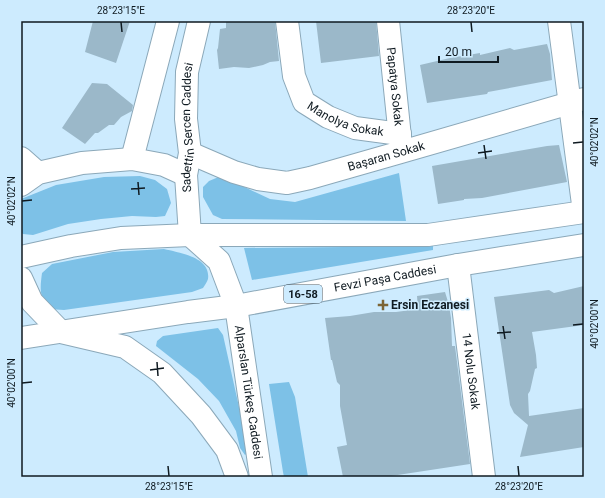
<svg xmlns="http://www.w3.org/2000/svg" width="605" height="498" viewBox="0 0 605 498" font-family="Roboto,sans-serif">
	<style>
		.green { fill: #7dc1e7 }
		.building { fill: #9bb8c9 }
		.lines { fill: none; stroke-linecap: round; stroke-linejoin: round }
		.minor-casing { stroke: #8ba8b9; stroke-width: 24 }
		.major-casing { stroke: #8ba8b9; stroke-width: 24 }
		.minor { stroke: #fff; stroke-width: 22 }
		.major { stroke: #fff; stroke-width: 22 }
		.ticks { fill: none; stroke: #0f1a21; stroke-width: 1.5 }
		.poi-dot { fill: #7c6535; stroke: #cdebfe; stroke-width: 1.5 }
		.labels { text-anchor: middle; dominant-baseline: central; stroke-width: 3; stroke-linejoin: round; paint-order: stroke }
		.shield { fill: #cdebfe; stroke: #485963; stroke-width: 1 }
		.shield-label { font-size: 11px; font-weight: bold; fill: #0f1a21 }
		.street-label { font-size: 12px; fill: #0f1a21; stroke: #cdebfe }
		.poi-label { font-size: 12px; font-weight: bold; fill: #0f1a21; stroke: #cdebfe; text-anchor: start }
		.neatline { fill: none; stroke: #0f1a21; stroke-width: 1.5 }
		.ticks-label { font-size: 10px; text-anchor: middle; fill: #0f1a21 }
	</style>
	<rect width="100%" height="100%" fill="#cdebfe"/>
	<path class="green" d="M 399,173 L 406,221 L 222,219 L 213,215 L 203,197 L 203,187 L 209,181 L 221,176 L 270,199 L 295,202 Z
		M 140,176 L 155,180 L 167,189 L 171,203 L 165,216 L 156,217 L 132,216 L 101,219 L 68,224 L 33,235 L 23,234 L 21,232 L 21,199 L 56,185 L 104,177 Z
		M 433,246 L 433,250 L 252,280 L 244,248 Z
		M 164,249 C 180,253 211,257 208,279 C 207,282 205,285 203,288 L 192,292 L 64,310 L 49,309 C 39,295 40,289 42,273 L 52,264 L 113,252 Z
		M 218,328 L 223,335 L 249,452 L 245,455 L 240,448 L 236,431 L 219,401 L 198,379 L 156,346 L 157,341 L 163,336 Z
		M 289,382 L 295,397 L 308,477 L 284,477 L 283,472 L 269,384 Z"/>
	<path class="building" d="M 93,21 L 130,21 L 116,63 L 85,52 Z
		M 226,21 L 275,21 L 279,61 L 270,62 L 263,65 L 249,68 L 234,67 L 219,69 L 217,50 L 218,48 L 220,29 L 226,28 Z
		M 316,21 L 376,21 L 379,56 L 321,63 Z
		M 547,44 L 550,54 L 552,80 L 488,92 L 487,94 L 427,103 L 420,65 L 450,58 L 480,53 L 480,55 L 510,48 L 514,50 Z
		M 92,83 L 107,84 L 133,105 L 132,111 L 121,117 L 114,125 L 109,125 L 98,133 L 95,133 L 85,144 L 62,128 Z
		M 559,145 L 567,182 L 482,198 L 464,199 L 464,200 L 438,204 L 432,166 L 547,146 Z
		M 584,286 L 584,325 L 532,332 L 536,355 L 537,368 L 535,369 L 530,391 L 528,394 L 529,416 L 584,408 L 584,447 L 520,457 L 528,425 L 514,413 L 510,405 L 494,297 L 549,290 L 554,293 Z
		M 445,292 L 449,305 L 451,318 L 452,346 L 455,346 L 470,464 L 391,476 L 343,477 L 337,447 L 347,445 L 340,406 L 340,385 L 337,382 L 332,360 L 331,360 L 325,318 L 350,316 L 374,312 L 396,312 L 418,309 L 417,296 Z"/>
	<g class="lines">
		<defs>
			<g id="minor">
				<path id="s1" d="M 287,21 L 294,76 L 304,102 L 328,117 L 355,128 L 400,134"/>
				<path id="s2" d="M 388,21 L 401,147"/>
				<path d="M 559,21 L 584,212"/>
				<path id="s3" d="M 190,153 L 234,172 L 258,179 L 287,183 L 310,178 L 401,152 L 584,99"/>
				<path d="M 21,158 L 38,173"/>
				<path d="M 132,159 L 168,21"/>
				<path d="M 21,185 L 38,173 L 82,163 L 132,159 L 164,165 L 186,175"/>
				<path id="s4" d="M 190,235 L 186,175 L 190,153 L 186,119 L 187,72 L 199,21"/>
				<path id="s5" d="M 458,265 L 484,477"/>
				<path id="s6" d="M 236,306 L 261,477"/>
				<path d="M 61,332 L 125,347 L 162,373 L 201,415 L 227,450 L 237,477"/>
			</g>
			<g id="major">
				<path d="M 190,235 L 219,261 L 236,306"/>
				<path d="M 21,257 L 71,246 L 121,238 L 190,235 L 428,235 L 584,212"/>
				<path d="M 21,278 L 32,302 L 61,332"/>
				<path id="s7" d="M 21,338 L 188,312 L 236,306 L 458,265 L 584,245"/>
			</g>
		</defs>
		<use href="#minor" class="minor-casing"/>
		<use href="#major" class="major-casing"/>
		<use href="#minor" class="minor"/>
		<use href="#major" class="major"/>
	</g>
	<path class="ticks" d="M 121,22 L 122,32M 471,22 L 472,32M 573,143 L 583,142M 484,145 L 486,159M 478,153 L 492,151M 138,182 L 139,195M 131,189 L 145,188M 22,201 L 32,200M 573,325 L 583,324M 503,326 L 505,339M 497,333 L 511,332M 157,362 L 158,376M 150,370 L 164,368M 22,383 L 32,382M 168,466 L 169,476M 518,466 L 519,476"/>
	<path class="poi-dot" d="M381 299h4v4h4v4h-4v4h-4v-4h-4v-4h4z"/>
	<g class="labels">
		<rect class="shield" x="284" y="285" width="38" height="18" rx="3"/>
		<g class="shield-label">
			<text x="303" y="294">16-58</text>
		</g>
		<g class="street-label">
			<text stroke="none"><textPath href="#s2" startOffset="66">Papatya Sokak</textPath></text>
			<text stroke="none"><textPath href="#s1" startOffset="129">Manolya Sokak</textPath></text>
			<text stroke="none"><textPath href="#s4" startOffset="108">Sadettin Sercen Caddesi</textPath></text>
			<text stroke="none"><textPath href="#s3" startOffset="205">Başaran Sokak</textPath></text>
			<text stroke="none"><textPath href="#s7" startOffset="369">Fevzi Paşa Caddesi</textPath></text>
			<text stroke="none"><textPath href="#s5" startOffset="107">14 Nolu Sokak</textPath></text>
			<text stroke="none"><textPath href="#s6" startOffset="87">Alparslan Türkeş Caddesi</textPath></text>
		</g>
		<g class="poi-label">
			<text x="391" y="305">Ersin Eczanesi</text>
		</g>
	</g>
	<rect width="605" height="498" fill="none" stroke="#cdebfe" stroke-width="44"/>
	<path d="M439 56v6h59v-6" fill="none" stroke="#0f1a21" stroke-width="2"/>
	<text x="445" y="56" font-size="12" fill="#0f1a21" stroke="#cdebfe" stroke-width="3" paint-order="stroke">20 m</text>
	<rect x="22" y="22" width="561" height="454" class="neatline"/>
	<g class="ticks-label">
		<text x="121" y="14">28°23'15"E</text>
		<text x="471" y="14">28°23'20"E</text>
		<text transform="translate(594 142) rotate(-90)" y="4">40°02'02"N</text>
		<text transform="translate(11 201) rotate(-90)" y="4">40°02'02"N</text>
		<text transform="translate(594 324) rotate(-90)" y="4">40°02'00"N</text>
		<text transform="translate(11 383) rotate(-90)" y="4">40°02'00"N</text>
		<text x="169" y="490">28°23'15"E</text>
		<text x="519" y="490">28°23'20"E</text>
	</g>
</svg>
